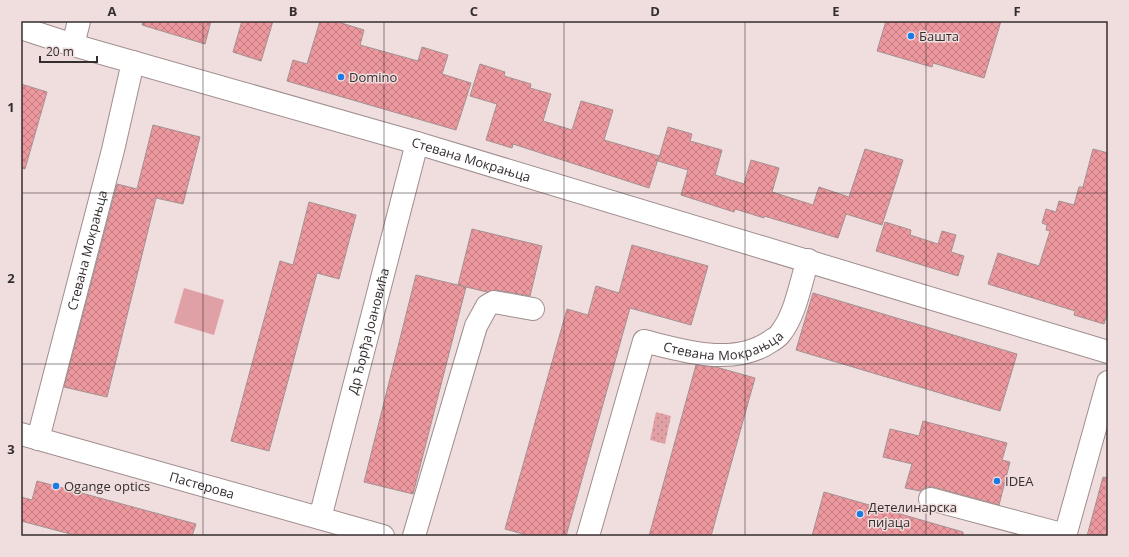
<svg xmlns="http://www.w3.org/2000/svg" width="1129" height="557" viewBox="0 0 1129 557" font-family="'Open Sans',sans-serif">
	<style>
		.park { fill: url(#park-dots) }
		.garden { fill: #dfa1a5 }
		.building { fill: url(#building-cross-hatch); stroke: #a39192 }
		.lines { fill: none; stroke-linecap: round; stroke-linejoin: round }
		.minor-casing { stroke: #a08e8f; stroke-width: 24 }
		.minor { stroke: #fff; stroke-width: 22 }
		.grid { fill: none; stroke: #352e2e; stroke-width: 1; stroke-opacity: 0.55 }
		.poi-dot { fill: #1b7be4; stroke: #f0ddde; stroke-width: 1.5 }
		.labels { text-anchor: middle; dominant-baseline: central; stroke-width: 3; stroke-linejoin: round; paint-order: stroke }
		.poi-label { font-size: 13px; fill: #352e2e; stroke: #f0ddde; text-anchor: start }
		.street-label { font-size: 13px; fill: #352e2e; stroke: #f0ddde }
		.neatline { fill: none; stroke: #352e2e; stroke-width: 1.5 }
		.grid-label { font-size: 13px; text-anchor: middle; font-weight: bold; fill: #352e2e }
	</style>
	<defs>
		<pattern id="park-dots" width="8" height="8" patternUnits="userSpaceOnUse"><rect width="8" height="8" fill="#dfa1a5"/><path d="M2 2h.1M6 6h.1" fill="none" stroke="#b68487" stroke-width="1.8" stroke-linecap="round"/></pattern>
		<pattern id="building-cross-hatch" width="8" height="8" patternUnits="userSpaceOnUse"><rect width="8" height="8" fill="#ed989e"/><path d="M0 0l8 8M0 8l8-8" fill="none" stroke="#c17c81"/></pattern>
	</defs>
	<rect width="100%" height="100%" fill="#f0ddde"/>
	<path class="park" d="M 656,412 L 671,416 L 665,444 L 650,440 Z"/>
	<path class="garden" d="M 184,288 L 224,300 L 214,335 L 174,323 Z"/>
	<path class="building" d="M 143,21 L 211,21 L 205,44 L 142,25 Z
		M 242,21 L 273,21 L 261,61 L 233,52 Z
		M 320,21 L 335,21 L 364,30 L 360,45 L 418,61 L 422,47 L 448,55 L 442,74 L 471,83 L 456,130 L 287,81 L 293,60 L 307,64 Z
		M 886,21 L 1001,21 L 984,78 L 933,63 L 932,67 L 877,51 Z
		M 480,64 L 505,72 L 504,76 L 531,84 L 530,88 L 551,94 L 543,121 L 572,130 L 581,101 L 613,110 L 604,140 L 659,156 L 649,188 L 513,144 L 512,148 L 486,140 L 497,104 L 470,96 Z
		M 21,84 L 47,92 L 25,169 L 21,168 Z
		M 153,125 L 200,137 L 183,204 L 156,198 L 107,397 L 64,387 L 117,184 L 137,189 Z
		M 668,127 L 692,134 L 690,141 L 722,150 L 715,175 L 744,184 L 751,160 L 779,168 L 772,192 L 813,205 L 819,187 L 849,197 L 865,149 L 903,160 L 882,225 L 846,214 L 838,238 L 764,216 L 764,218 L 735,209 L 734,212 L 681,195 L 688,170 L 658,161 Z
		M 1093,149 L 1108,153 L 1108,310 L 1104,324 L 1074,315 L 1075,311 L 988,284 L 998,253 L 1039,266 L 1050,231 L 1046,230 L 1047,225 L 1042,223 L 1046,209 L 1056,212 L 1059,201 L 1074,205 L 1079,187 L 1083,187 Z
		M 309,202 L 356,215 L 339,279 L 317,273 L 269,451 L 231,441 L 280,261 L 293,265 Z
		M 885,222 L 911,230 L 910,235 L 938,244 L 942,231 L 956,235 L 951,252 L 964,256 L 958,276 L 876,251 Z
		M 472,229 L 542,246 L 530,296 L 496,290 L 487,292 L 458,285 Z
		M 632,245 L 708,266 L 691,325 L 630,308 L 566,536 L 530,536 L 505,529 L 567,309 L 588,315 L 596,286 L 619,293 Z
		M 416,275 L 466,287 L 413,494 L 364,482 Z
		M 813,293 L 1017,354 L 1000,411 L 796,350 Z
		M 696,365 L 716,367 L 755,378 L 711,536 L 649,536 Z
		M 923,421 L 1007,443 L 1002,460 L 1010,462 L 999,505 L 933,487 L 926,487 L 920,491 L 905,488 L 912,464 L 883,457 L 890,429 L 919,436 Z
		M 1103,477 L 1108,478 L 1108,536 L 1087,536 Z
		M 37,481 L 196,524 L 192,536 L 78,536 L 21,521 L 21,497 L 32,500 Z
		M 824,492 L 963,532 L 963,536 L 812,536 Z"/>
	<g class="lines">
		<defs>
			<g id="minor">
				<path id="s1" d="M 21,28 L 73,45 L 417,143 L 1108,352"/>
				<path d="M 73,45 L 79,21"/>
				<path id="s2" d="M 21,434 L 383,536"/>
				<path id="s3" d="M 38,439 L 113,150 L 133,62"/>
				<path d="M 930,499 L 1065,535"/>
				<path id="s4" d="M 320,518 L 417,143"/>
				<path d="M 414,536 L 476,326 L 487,306 L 494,302 L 533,309"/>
				<path id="s5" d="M 588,536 L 644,341 C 684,351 734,367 771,341 C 774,339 778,337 780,334 C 796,314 800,284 808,260"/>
				<path d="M 1065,536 L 1108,382"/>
			</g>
		</defs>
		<use href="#minor" class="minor-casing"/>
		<use href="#minor" class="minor"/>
	</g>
	<path class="grid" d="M 203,21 L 203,536M 384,21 L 384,536M 564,21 L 564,536M 745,21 L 745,536M 926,21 L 926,536M 21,193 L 1108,193M 21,364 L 1108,364"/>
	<g class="poi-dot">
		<circle cx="911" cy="36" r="4"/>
		<circle cx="341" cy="77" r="4"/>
		<circle cx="997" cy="481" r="4"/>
		<circle cx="56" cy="486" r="4"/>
		<circle cx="860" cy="514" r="4"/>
	</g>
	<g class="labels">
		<g class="poi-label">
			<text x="919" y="36">Башта</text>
			<text x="349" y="77">Domino</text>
			<text x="1005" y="481">IDEA</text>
			<text x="64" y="486">Ogange optics</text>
			<text x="868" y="507">Детелинарска<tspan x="868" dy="15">пијаца</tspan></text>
		</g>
		<g class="street-label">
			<text stroke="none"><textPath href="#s1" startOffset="469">Стевана Мокрањца</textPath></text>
			<text stroke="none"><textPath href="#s3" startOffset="195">Стевана Мокрањца</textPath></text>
			<text stroke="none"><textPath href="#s4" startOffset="193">Др Ђорђа Јоановића</textPath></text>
			<text stroke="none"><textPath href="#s5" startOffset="285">Стевана Мокрањца</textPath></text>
			<text stroke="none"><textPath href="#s2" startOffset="188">Пастерова</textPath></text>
		</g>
	</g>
	<rect width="1129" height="557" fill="none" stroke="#f0ddde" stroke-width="44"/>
	<path d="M40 56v6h57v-6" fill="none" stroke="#352e2e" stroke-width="2"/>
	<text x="46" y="56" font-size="12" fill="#352e2e" stroke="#f0ddde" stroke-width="3" paint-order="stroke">20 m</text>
	<rect x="22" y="22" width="1085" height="513" class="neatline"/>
	<g class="grid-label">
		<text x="112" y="16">A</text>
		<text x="293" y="16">B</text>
		<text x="474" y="16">C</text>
		<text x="655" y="16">D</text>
		<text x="836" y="16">E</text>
		<text x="1017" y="16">F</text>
		<text x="11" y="112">1</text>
		<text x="11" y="283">2</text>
		<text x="11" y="454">3</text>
	</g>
</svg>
